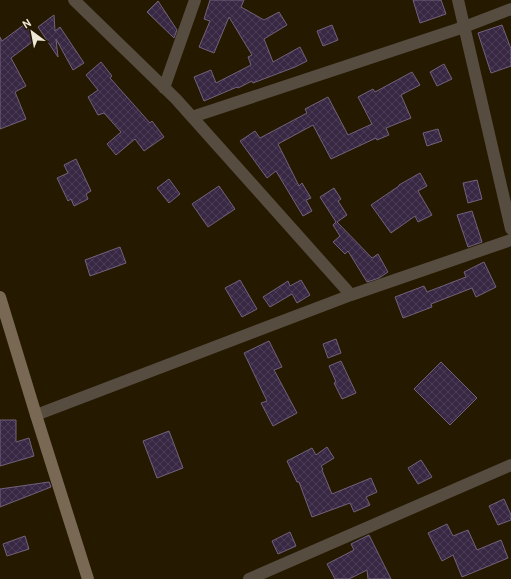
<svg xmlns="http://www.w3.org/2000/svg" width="511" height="579" viewBox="0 0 511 579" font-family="Cabin,sans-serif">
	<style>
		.building { fill: url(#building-cross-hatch); stroke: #72627d }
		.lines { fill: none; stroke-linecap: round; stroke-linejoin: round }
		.minor { stroke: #564c40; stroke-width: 12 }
		.secondary { stroke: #786854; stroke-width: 12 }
	</style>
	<defs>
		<pattern id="building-cross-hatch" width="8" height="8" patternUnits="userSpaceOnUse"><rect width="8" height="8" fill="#392844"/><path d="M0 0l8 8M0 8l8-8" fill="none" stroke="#4c3d56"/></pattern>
	</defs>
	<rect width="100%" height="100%" fill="#251900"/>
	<path class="building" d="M 210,0 L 244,0 L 241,7 L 264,20 L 279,12 L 287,25 L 264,39 L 273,62 L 300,47 L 307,61 L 295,67 L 253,83 L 252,81 L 238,88 L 237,87 L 204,101 L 194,77 L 211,70 L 216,83 L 251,65 L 248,57 L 252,55 L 229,17 L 214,53 L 199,47 L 210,21 L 204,19 Z
		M 413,0 L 441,0 L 446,14 L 420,23 Z
		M 158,1 L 177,30 L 174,38 L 147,12 Z
		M 54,15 L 55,31 L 60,27 L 84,63 L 73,70 L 56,39 L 58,57 L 38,27 Z
		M 25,24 L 36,39 L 11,58 L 26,86 L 15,92 L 26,119 L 0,129 L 0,37 L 2,41 Z
		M 332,25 L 338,40 L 323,46 L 317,31 Z
		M 502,25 L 511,49 L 511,66 L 491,73 L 478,33 Z
		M 101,62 L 112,76 L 110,78 L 150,123 L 152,121 L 164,137 L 144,151 L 135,139 L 116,155 L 107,144 L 121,132 L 104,113 L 98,115 L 88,97 L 98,90 L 86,75 Z
		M 444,64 L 452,79 L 437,86 L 430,72 Z
		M 412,72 L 420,85 L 401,95 L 411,118 L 386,128 L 389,135 L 377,140 L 376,138 L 331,159 L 313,125 L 278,144 L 299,186 L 302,183 L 311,198 L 306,200 L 312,211 L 303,216 L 276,171 L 267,178 L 240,141 L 255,131 L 260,138 L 307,113 L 305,109 L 328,97 L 348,135 L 372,124 L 358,97 L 373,89 L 375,92 Z
		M 438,129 L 442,141 L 427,146 L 423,133 Z
		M 76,159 L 91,191 L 86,194 L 88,199 L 74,206 L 71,199 L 68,201 L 57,178 L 68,173 L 64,165 Z
		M 420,173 L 427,186 L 418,191 L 432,215 L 418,222 L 415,216 L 391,233 L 371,205 L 399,186 L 399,185 Z
		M 169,179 L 180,194 L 169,203 L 157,188 Z
		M 477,180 L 482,199 L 468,203 L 463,183 Z
		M 219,186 L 235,209 L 208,227 L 192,204 Z
		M 334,188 L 341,199 L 338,201 L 347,215 L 337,222 L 372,258 L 378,254 L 388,272 L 379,278 L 367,282 L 348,251 L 345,254 L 333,242 L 340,236 L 333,225 L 336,222 L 320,197 Z
		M 472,211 L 482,242 L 468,247 L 457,215 Z
		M 120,247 L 126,263 L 90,276 L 85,260 Z
		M 484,262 L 496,287 L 476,297 L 472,288 L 431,304 L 432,307 L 403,318 L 395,297 L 424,286 L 427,292 L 466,277 L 464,272 Z
		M 240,280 L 257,309 L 242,317 L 225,288 Z
		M 301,280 L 310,295 L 297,303 L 292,294 L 270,307 L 263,297 L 288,281 L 290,286 Z
		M 336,339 L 341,353 L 328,358 L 323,344 Z
		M 269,341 L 282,367 L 274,370 L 297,413 L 273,426 L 261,403 L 267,401 L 244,353 Z
		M 341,361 L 356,393 L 342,399 L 334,383 L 336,382 L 329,366 Z
		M 441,362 L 477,398 L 450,425 L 414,389 Z
		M 0,420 L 16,420 L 16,442 L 29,438 L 34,456 L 0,466 Z
		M 169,431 L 183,468 L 157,478 L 143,441 Z
		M 327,447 L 334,458 L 321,466 L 323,469 L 322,470 L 332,494 L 371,478 L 377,492 L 366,497 L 370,505 L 354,512 L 350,503 L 312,517 L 299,482 L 297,482 L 287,461 L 312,448 L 316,455 Z
		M 421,460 L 432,477 L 418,484 L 408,468 Z
		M 49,482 L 51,487 L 0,507 L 0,489 Z
		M 504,499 L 511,515 L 511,520 L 498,525 L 489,506 Z
		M 447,524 L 453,536 L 468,530 L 477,550 L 501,540 L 508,558 L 462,577 L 453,555 L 442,561 L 428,533 Z
		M 290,532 L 296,546 L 278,554 L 272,541 Z
		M 369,535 L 391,579 L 368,579 L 367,570 L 349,579 L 335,579 L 327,564 L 354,550 L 351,544 Z
		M 25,536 L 29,549 L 7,556 L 3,544 Z"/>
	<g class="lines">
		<path class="minor" d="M 74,0 L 176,99 L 351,295
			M 458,0 L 511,229
			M 164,88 L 195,0
			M 192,117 L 464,27 L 511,9
			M 36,415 L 351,295 L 511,240
			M 249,579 L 511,465"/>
		<path class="secondary" d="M 0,297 L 36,415 L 88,579"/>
	</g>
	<g transform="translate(32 32) rotate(328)" stroke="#251900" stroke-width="3" paint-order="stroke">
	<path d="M0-3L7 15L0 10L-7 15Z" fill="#f0e8d7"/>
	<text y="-6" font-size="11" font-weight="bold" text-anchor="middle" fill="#f0e8d7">N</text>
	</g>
</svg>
